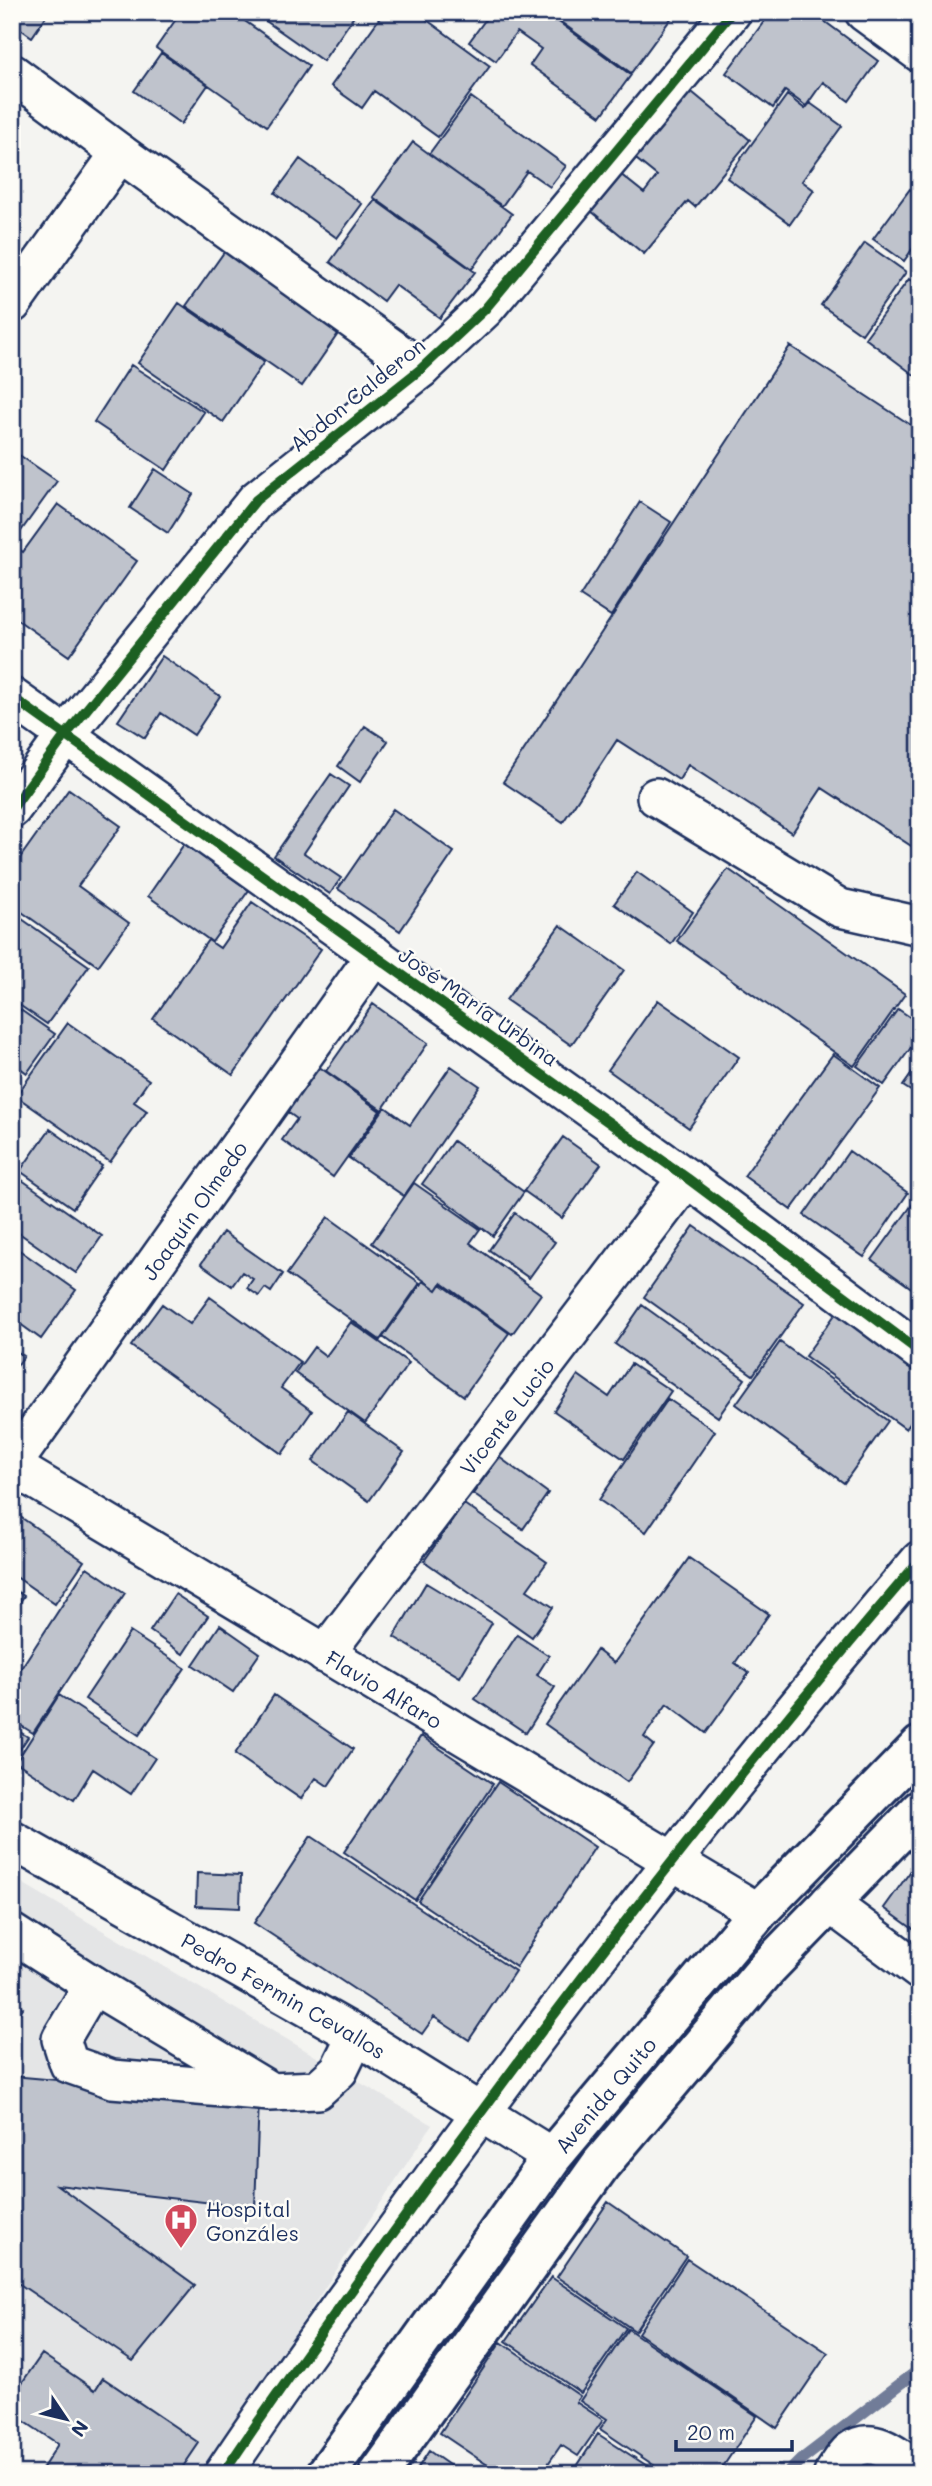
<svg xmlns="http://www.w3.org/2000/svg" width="932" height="2486" viewBox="0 0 932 2486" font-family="Mali,sans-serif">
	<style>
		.built { fill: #e4e5e6 }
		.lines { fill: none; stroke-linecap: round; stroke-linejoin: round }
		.stream { stroke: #717c98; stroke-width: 12 }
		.building { fill: #bfc3cc; stroke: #1b2f5e; stroke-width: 2 }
		.minor-casing { stroke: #1b2f5e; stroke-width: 42 }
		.highway-casing { stroke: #1b2f5e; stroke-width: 44 }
		.minor { stroke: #fdfcf7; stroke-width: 37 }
		.highway { stroke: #fdfcf7; stroke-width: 38 }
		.cycleway-casing { stroke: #fdfcf7; stroke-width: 15 }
		.cycleway { stroke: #1b5e20; stroke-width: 10 }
		.labels { text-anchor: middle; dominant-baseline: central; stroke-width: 5; stroke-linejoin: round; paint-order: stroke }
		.street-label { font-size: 21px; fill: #1b2f5e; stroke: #fdfcf7 }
		.poi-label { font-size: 21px; fill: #1b2f5e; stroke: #fdfcf7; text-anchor: start }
	</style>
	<rect width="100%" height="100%" fill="#f4f4f1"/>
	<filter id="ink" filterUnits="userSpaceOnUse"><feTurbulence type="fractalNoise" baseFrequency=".0143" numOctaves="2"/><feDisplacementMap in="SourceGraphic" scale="14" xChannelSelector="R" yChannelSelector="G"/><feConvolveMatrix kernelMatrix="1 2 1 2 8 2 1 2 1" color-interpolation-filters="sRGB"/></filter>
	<g filter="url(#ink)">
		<path class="built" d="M 12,1877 L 432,2125 L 202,2474 L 164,2474 L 12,2376 Z"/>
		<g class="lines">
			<path class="stream" d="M 787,2474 L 801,2460 L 920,2369"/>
		</g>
		<path class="building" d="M 12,12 L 49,12 L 32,37 L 12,23 Z
			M 181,12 L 232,12 L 309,66 L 267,126 L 156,48 Z
			M 253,12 L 357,12 L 323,61 Z
			M 384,12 L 416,12 L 490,66 L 438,137 L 374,91 L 362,108 L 331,86 Z
			M 491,12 L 545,12 L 631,75 L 601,116 L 530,65 L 541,49 L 517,32 L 496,61 L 469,42 Z
			M 547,12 L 674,12 L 675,13 L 631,73 Z
			M 771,12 L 812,12 L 878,61 L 849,101 L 823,82 L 806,106 L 785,91 L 773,108 L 726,73 Z
			M 161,53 L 208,85 L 181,124 L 134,91 Z
			M 687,88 L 750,140 L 695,207 L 688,201 L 644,254 L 585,206 L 615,170 L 644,193 L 657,176 L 631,155 Z
			M 787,95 L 805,109 L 810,103 L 842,126 L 802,181 L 814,190 L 790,224 L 727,178 Z
			M 471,97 L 566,166 L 550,187 L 527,171 L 502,206 L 429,154 Z
			M 413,142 L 512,214 L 472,269 L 373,197 Z
			M 300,159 L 362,204 L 337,238 L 275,193 Z
			M 910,189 L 920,196 L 920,238 L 904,261 L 873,239 Z
			M 375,200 L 475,272 L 440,318 L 395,285 L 383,301 L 330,262 Z
			M 865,243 L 906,272 L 862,334 L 821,305 Z
			M 227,248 L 342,328 L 302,386 L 186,306 Z
			M 909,279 L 920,287 L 920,318 L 917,322 L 920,324 L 920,376 L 918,378 L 865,338 Z
			M 179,303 L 264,362 L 223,422 L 138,363 Z
			M 790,346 L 920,431 L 920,849 L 919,851 L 822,788 L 792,833 L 688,765 L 679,780 L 617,740 L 563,822 L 503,782 Z
			M 131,365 L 204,412 L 166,470 L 94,422 Z
			M 12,450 L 57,481 L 16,538 L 12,536 Z
			M 155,469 L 193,494 L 168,533 L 130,508 Z
			M 640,502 L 671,522 L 611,616 L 580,596 Z
			M 58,504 L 137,561 L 69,656 L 12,616 L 12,547 L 13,545 L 23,552 Z
			M 162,656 L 220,696 L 194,735 L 161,713 L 145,738 L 118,721 Z
			M 365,726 L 388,741 L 360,782 L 338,766 Z
			M 331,774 L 349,786 L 304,853 L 341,878 L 330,894 L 274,856 Z
			M 69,789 L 121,826 L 78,886 L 129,923 L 98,966 L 12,905 L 12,869 Z
			M 393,809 L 454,852 L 400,931 L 338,889 Z
			M 189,837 L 214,855 L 209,862 L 249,890 L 212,942 L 148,896 Z
			M 728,869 L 905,994 L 854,1066 L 677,941 Z
			M 637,872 L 693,912 L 671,944 L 614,904 Z
			M 252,902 L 321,949 L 233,1075 L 153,1019 L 208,940 L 220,948 Z
			M 12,912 L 89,966 L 47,1024 L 12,1000 Z
			M 560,925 L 624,970 L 571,1045 L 506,1000 Z
			M 658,1000 L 739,1057 L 689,1128 L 608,1070 Z
			M 12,1004 L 55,1034 L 27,1073 L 12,1062 Z
			M 373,1004 L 428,1043 L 382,1110 L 326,1071 Z
			M 898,1009 L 920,1024 L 920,1035 L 884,1085 L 857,1066 Z
			M 68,1023 L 149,1080 L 134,1102 L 147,1111 L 110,1162 L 16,1096 Z
			M 833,1054 L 880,1088 L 791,1210 L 744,1176 Z
			M 920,1062 L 920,1097 L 903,1086 Z
			M 318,1066 L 380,1111 L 333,1177 L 282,1140 L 297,1119 L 286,1111 Z
			M 451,1066 L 480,1086 L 404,1196 L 349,1158 L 385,1107 L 410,1125 Z
			M 50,1129 L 102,1166 L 73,1208 L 20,1171 Z
			M 563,1137 L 601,1164 L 562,1218 L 524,1191 Z
			M 453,1141 L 524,1192 L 493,1236 L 422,1184 Z
			M 849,1151 L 908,1193 L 864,1257 L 804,1215 Z
			M 12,1173 L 102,1236 L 76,1273 L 12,1228 Z
			M 414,1183 L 480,1229 L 470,1243 L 541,1294 L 512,1334 L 442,1283 L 437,1290 L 372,1243 Z
			M 917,1198 L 920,1200 L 920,1294 L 872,1260 Z
			M 515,1213 L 555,1242 L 529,1278 L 489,1250 Z
			M 328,1217 L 420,1283 L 380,1340 L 287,1274 Z
			M 694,1226 L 804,1303 L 753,1375 L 644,1297 Z
			M 223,1232 L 283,1274 L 271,1292 L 265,1288 L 259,1296 L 247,1288 L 253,1279 L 242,1272 L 232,1286 L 201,1264 Z
			M 12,1245 L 76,1290 L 41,1339 L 12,1318 Z
			M 423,1281 L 437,1290 L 441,1284 L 509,1333 L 464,1396 L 383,1337 Z
			M 210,1297 L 300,1362 L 281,1388 L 312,1411 L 282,1454 L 131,1346 L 162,1304 L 190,1324 Z
			M 642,1305 L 745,1379 L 718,1417 L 615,1344 Z
			M 842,1305 L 868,1335 L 920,1372 L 920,1410 L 906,1429 L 805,1356 Z
			M 351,1322 L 409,1363 L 365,1423 L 295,1373 L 314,1347 L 326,1356 Z
			M 780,1342 L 888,1421 L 844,1483 L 736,1404 Z
			M 12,1348 L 24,1356 L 12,1373 Z
			M 631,1364 L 671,1391 L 624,1459 L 554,1411 L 578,1375 L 609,1397 Z
			M 668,1399 L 715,1431 L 646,1532 L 599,1500 Z
			M 348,1412 L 404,1452 L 369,1501 L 313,1461 Z
			M 499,1457 L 548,1493 L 523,1529 L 473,1494 Z
			M 464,1504 L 547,1562 L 527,1590 L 553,1607 L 532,1637 L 424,1561 Z
			M 19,1516 L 84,1561 L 55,1604 L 12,1574 L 12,1525 Z
			M 689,1558 L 769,1614 L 735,1663 L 749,1673 L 706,1733 L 667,1704 L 644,1737 L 654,1745 L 627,1782 L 545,1724 L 597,1650 L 614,1663 Z
			M 87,1567 L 125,1593 L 33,1733 L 12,1720 L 12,1682 Z
			M 426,1583 L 492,1623 L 460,1677 L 394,1637 Z
			M 12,1588 L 24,1596 L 12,1614 Z
			M 175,1594 L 208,1616 L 183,1654 L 150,1631 Z
			M 220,1625 L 260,1653 L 233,1692 L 193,1665 Z
			M 130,1632 L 185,1668 L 139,1735 L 85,1699 Z
			M 517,1635 L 549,1656 L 537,1675 L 555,1687 L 526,1733 L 475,1699 Z
			M 59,1695 L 155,1758 L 131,1794 L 93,1769 L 74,1800 L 16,1762 Z
			M 274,1695 L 353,1749 L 328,1786 L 316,1778 L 301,1799 L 235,1754 Z
			M 12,1727 L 28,1737 L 12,1761 Z
			M 421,1736 L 493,1784 L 415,1900 L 344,1852 Z
			M 498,1782 L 595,1847 L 516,1967 L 418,1901 Z
			M 311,1836 L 515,1971 L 469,2040 L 434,2017 L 422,2034 L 254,1923 Z
			M 920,1858 L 920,1934 L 884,1908 Z
			M 197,1873 L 241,1875 L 240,1908 L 196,1906 Z
			M 12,2000 L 23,2008 L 12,2023 Z
			M 12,2076 L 259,2098 L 255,2208 L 57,2185 L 195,2285 L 133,2361 L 12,2279 Z
			M 608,2202 L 686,2256 L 635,2331 L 557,2277 Z
			M 687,2259 L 828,2353 L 777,2428 L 638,2333 Z
			M 551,2277 L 626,2328 L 581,2393 L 506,2341 Z
			M 628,2329 L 757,2416 L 718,2474 L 667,2474 L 600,2429 L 607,2419 L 580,2401 Z
			M 501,2342 L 580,2396 L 576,2402 L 603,2420 L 578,2456 L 561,2445 L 541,2474 L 501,2474 L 440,2433 Z
			M 42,2354 L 95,2390 L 103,2378 L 199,2443 L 178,2474 L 39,2474 L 58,2444 L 12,2413 L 12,2397 Z
			M 598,2434 L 655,2471 L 653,2474 L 572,2474 Z
			M 429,2451 L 462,2474 L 414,2474 Z"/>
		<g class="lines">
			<defs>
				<g id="minor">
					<path d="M 864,12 L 920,53"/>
					<path d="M 12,73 L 120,153 L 421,369"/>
					<path d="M 12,304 L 120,153"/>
					<path d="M 12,697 L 687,1178 L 920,1352"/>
					<path d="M 656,797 L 840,908 L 920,926"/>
					<path d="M 12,809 L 65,736 L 256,500 L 421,369 L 485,309 L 732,12"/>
					<path id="s1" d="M 12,1465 L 375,955"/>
					<path id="s2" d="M 12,1466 L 758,1912"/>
					<path id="s3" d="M 325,1654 L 687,1178"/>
					<path id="s4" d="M 12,1840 L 356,2035 L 552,2157"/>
					<path d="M 829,1903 L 920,1971"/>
					<path d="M 12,1933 L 93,1985 L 265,2088"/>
					<path d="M 93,1985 L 61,2039 L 69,2064 L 112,2079 L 270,2092 L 317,2090 L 339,2070 L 356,2035"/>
					<path d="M 223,2474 C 275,2395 331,2319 386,2243 C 554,2008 732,1779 920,1560"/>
					<path d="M 833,2474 C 838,2467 844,2456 850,2451 C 875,2433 900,2459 920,2473"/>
				</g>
				<g id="highway">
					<path id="s5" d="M 326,2474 L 552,2157 L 758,1912 L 920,1746"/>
					<path d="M 379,2474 L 601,2164 L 768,1967 L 920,1810"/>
				</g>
			</defs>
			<use href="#minor" class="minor-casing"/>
			<use href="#highway" class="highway-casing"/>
			<use href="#minor" class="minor"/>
			<use href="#highway" class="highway"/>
			<defs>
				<path id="cycleway" d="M 12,697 L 687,1178 L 920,1352
					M 12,809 L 65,736 L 256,500 L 421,369 L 485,309 L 732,12
					M 223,2474 C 275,2395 331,2319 386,2243 C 554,2008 732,1779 920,1560"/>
			</defs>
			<use href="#cycleway" class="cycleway-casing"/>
			<use href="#cycleway" class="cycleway"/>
		</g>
	</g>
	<defs>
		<symbol id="hospital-pin" viewBox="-11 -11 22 30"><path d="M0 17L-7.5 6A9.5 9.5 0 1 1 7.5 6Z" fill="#d1495b" stroke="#fdfcf7"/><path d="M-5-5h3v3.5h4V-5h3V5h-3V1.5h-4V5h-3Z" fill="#fff"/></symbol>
	</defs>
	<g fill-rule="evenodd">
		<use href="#hospital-pin" x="162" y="2201" width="38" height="52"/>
	</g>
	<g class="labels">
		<g class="street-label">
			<text transform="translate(357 394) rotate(-39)">Abdon Calderon</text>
			<text transform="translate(479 1006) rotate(35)">José María Urbina</text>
			<text stroke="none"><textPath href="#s1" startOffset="313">Joaquín Olmedo</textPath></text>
			<text stroke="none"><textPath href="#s3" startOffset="299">Vicente Lucio</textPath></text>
			<text stroke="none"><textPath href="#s2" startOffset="434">Flavio Alfaro</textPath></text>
			<text stroke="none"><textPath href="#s4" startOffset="313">Pedro Fermin Cevallos</textPath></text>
			<text stroke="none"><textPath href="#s5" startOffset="471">Avenida Quito</textPath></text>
		</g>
		<g class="poi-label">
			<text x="206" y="2208">Hospital<tspan x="206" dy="24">Gonzáles</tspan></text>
		</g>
	</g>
	<rect width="932" height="2486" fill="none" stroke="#fdfcf7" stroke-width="42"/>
	<rect x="21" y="21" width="890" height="2444" fill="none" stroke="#1b2f5e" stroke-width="2.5" filter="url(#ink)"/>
	<g transform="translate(66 2419) rotate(125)" stroke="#fdfcf7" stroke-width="5" paint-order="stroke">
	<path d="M0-5L12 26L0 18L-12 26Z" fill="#1b2f5e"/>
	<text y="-10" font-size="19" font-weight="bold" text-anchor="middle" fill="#1b2f5e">N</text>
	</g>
	<path d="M676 2440v10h116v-10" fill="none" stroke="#1b2f5e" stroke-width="3.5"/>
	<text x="687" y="2440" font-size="21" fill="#1b2f5e" stroke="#fdfcf7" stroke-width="5" paint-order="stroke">20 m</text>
</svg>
